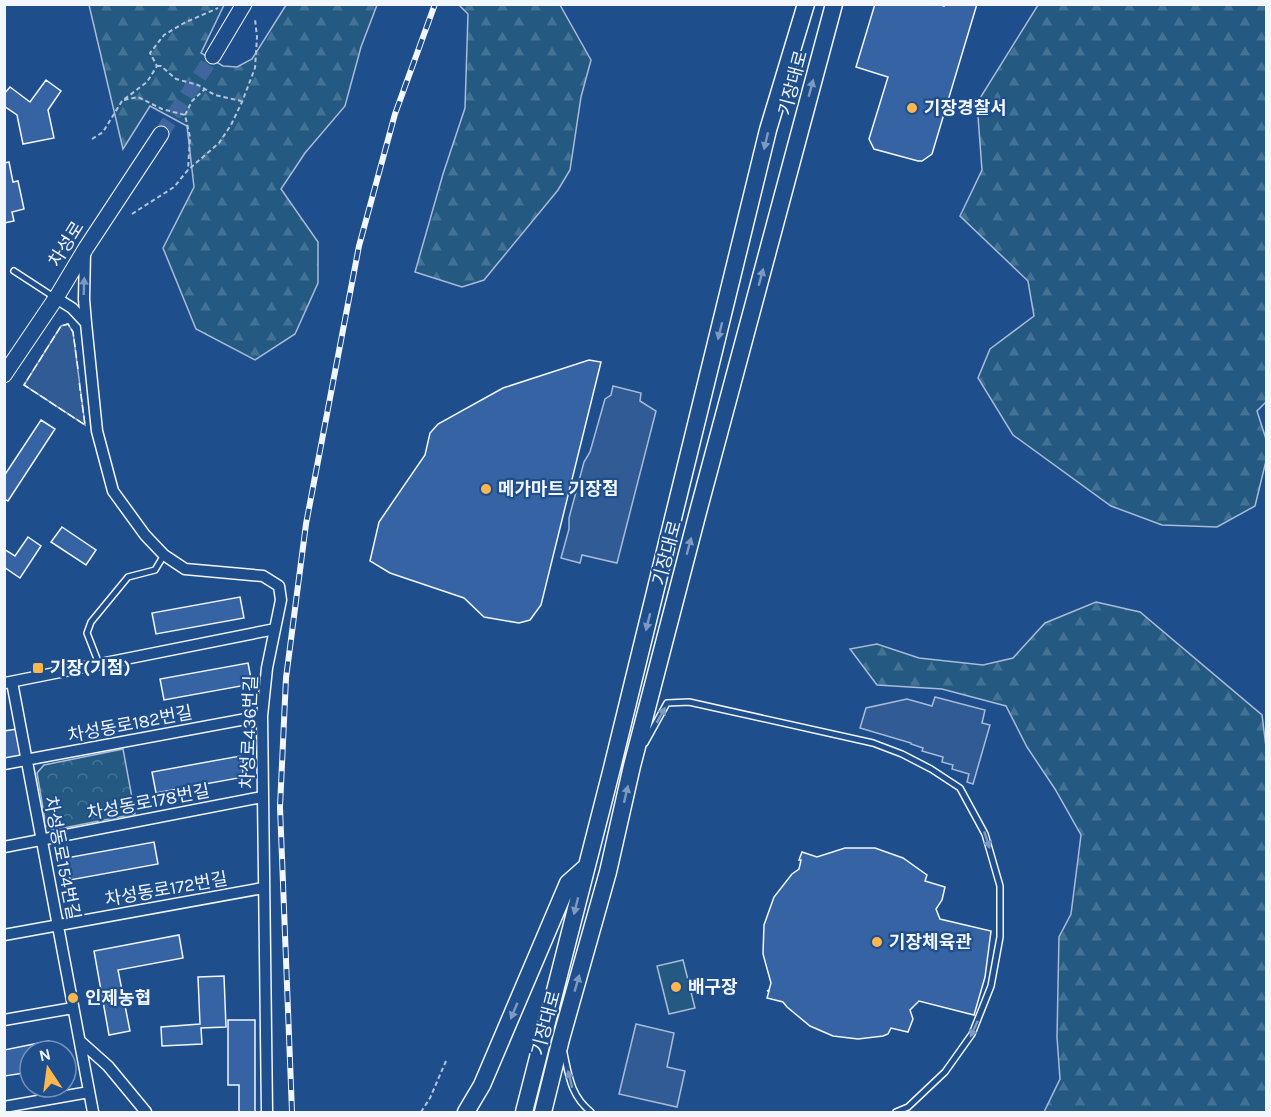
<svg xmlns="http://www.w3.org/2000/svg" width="1271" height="1117" viewBox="0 0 1271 1117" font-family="Karla,'Noto Sans KR',sans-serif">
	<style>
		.forest { fill: url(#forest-firs); stroke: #a8bbd7; stroke-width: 1.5 }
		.park { fill: url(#park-crowns); stroke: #a8bbd7; stroke-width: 1.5 }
		.garden { fill: #245a82; stroke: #a8bbd7; stroke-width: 1.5 }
		.parking { fill: #305b95; stroke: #a8bbd7; stroke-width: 1.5 }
		.building { fill: #3563a3; stroke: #f2f6ff; stroke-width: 1.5 }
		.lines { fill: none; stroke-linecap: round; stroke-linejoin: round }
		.secondary-tunnel { stroke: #3f679d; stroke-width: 15; stroke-dasharray: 15 8; stroke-linecap: butt }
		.service-casing { stroke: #f2f6ff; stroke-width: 8 }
		.minor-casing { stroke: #f2f6ff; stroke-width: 13 }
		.secondary-casing { stroke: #f2f6ff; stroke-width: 17 }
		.primary-casing { stroke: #f2f6ff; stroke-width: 19 }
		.path { stroke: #b3c4dc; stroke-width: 2; stroke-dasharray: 4.5 3; stroke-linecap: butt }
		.service { stroke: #1f4e8c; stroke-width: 5 }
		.minor { stroke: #1f4e8c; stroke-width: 10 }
		.secondary { stroke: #1f4e8c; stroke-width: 15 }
		.primary { stroke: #1f4e8c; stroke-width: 16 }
		.rail-casing { stroke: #f2f6ff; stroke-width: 6 }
		.rail { stroke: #1f4e8c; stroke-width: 4; stroke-dasharray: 11; stroke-linecap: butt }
		.fence { stroke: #f2f6ff; stroke-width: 1.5; stroke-dasharray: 8 3; stroke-linecap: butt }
		.oneway { fill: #7e9ac0 }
		.poi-dot { fill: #ffb74d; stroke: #1f4e8c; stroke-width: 2 }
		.labels { text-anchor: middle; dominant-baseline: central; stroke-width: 4.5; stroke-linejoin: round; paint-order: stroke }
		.street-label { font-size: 18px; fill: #f2f6ff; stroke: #1f4e8c }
		.poi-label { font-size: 18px; font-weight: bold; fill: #f2f6ff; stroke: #1f4e8c; text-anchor: start }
	</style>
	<defs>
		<pattern id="forest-firs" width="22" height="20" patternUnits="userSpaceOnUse" patternTransform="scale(1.5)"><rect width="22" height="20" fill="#245a82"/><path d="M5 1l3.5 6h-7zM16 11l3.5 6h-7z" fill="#447295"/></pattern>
		<pattern id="park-crowns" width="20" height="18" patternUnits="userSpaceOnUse" patternTransform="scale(1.5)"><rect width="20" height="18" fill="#245a82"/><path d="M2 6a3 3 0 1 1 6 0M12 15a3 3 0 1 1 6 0" fill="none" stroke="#447295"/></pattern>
	</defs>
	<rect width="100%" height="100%" fill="#1f4e8c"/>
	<path class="forest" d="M 89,5 L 224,5 L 201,53 L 223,66 L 237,67 L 252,59 L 286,5 L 377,5 L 361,47 L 345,106 L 305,153 L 281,189 L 318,242 L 318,283 L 295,334 L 255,360 L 196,329 L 163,248 L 194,187 L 187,126 L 150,106 L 123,149 Z
		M 459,5 L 560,5 L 591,60 L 581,97 L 570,170 L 558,190 L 484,280 L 462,287 L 415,272 L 443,174 L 465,108 L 468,14 Z
		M 1038,5 L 1266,5 L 1266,402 L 1257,411 L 1266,439 L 1266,461 L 1255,506 L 1217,527 L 1162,525 L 1111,506 L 1013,435 L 978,378 L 990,349 L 1034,316 L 1028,281 L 960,216 L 982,170 L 977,103 Z
		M 1096,602 L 1140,612 L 1262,715 L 1266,747 L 1266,1112 L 1044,1112 L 1060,1079 L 1057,1037 L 1059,937 L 1071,914 L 1081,835 L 1055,789 L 1027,747 L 1006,706 L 942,689 L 877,685 L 850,649 L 877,644 L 919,658 L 983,665 L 1013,658 L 1045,623 Z"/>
	<path class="park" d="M 123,749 L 135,814 L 53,830 L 46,826 L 37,773 L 44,765 Z"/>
	<path class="garden" d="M 683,960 L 695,1008 L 669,1014 L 657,966 Z"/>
	<path class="parking" d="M 68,324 L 73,332 L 85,425 L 24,385 L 61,326 Z
		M 613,386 L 641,393 L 640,401 L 656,411 L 617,563 L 582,555 L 580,563 L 561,558 L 569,529 L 569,518 L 584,462 L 590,452 L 605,399 L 611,395 Z
		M 935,697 L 985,710 L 982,723 L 990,725 L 973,784 L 967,782 L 969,774 L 952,769 L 953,765 L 942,762 L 943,757 L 922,751 L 923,748 L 911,744 L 911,743 L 860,728 L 866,708 L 907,699 L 932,706 Z
		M 636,1024 L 674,1033 L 667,1067 L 685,1071 L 677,1107 L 619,1094 Z"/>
	<path class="building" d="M 875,4 L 938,4 L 944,6 L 945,4 L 977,4 L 932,154 L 922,161 L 918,161 L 874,149 L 869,139 L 888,77 L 856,67 Z
		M 46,80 L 61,91 L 48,110 L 54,138 L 23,144 L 17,115 L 4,106 L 4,94 L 10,87 L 30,102 Z
		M 9,162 L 13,182 L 18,181 L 24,209 L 12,212 L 14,221 L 4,223 L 4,163 Z
		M 589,360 L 601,362 L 541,605 L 530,620 L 519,623 L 484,617 L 464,598 L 390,573 L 370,561 L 379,522 L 425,455 L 430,433 L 438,424 L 503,388 Z
		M 41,420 L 55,429 L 8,501 L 4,499 L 4,476 Z
		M 62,527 L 96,550 L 86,565 L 51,542 Z
		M 28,537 L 41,546 L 20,578 L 4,567 L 4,549 L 15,556 Z
		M 240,597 L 244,618 L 156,634 L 152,613 Z
		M 248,663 L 252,684 L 164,700 L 160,679 Z
		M 17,729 L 22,752 L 17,759 L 4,761 L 4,731 Z
		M 240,756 L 244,777 L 156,793 L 152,772 Z
		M 154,842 L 158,864 L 70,880 L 66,858 Z
		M 845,848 L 875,848 L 903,858 L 927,875 L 925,881 L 945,887 L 942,900 L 936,909 L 940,919 L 991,931 L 985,977 L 974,1015 L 919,1001 L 910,1010 L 913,1019 L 908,1032 L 891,1028 L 888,1034 L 883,1036 L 858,1039 L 833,1036 L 810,1026 L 787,1007 L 783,1002 L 767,998 L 769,991 L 767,991 L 769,990 L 771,983 L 763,954 L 764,925 L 774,897 L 792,874 L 799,869 L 801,860 L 799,860 L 802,852 L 817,857 Z
		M 179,935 L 183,958 L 118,970 L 130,1031 L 109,1035 L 94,951 Z
		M 224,976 L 226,1027 L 201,1028 L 202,1044 L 162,1046 L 161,1027 L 200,1024 L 198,977 Z
		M 228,1020 L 255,1020 L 255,1112 L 239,1112 L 239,1085 L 228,1085 Z
		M 49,1041 L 51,1051 L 30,1051 L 30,1072 L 5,1076 L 4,1050 Z"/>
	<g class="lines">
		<path class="secondary-tunnel" d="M 161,134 L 213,56"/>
		<defs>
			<path id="service" d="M 14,271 L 54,297
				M 99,664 L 87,633 L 91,622 L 128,577 L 155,570 L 164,555
				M 645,743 L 667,703 L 689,702 L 873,743 L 902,754 L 931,769 L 960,788 L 985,834 L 1000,886 L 1000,937 L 991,986 L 972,1034 L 945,1072 L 908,1107 L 896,1112
				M 564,1053 C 569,1077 571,1096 591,1112"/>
			<path id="minor" d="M 85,252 L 84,299 L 86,323
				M 56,298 L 72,308 L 86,323 L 97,431 L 113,491 L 145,535 L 164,555 L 185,569 L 263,576 L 279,586 L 281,600 L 267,668 L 262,716 L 267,1112
				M 12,682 L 93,1112
				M 5,683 L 275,629
				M 4,764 L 262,716
				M 4,847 L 262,797
				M 4,935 L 263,888
				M 4,1020 L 73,1008
				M 80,1041 L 108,1066 L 146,1112
				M 4,1107 L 89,1092"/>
			<path id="secondary" d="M 213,56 L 244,4
				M 4,375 L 56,298 L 86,248 L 161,134"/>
			<path id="primary" d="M 466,1112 L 482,1085 L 568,883 L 586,867
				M 524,1112 L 612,768 L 768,130 L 806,4
				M 543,1112 L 561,1039 L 608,872 L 632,766 L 698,512 L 834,4"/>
		</defs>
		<use href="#service" class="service-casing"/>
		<use href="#minor" class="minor-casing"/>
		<use href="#secondary" class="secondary-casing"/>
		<use href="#primary" class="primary-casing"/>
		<path class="path" d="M 157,66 L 161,66 L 176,79 L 198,85 L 215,95 L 241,101
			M 124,100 L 138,97 L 162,109 L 185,115 L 190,137 L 188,170
			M 185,115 L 192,101 L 205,89
			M 92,139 L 103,132 L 122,101 L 147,82 L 157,66 L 150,53 L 164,35 L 184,23 L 218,8
			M 132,214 L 174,187 L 188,170 L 219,143 L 231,125 L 242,102 L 255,68 L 257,37 L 255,19
			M 421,1112 L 430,1098 L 446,1061"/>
		<use href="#service" class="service"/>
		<use href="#minor" class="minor"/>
		<use href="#secondary" class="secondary"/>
		<use href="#primary" class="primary"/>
		<defs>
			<path id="rail" d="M 292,1112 L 280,807 L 286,678 L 306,524 L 359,246 L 395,114 L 435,4"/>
		</defs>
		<use href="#rail" class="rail-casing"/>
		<use href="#rail" class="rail"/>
		<path class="fence" d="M 78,369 L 73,332 L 68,324 L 61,326 L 24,385 L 85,425 L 79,381"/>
	</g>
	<defs><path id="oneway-solid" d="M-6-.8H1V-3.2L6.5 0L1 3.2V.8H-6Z" transform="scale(1.5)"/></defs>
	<g class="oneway">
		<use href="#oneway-solid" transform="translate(811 88) rotate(-75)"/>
		<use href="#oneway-solid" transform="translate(766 141) rotate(103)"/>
		<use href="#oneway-solid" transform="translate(761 277) rotate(-75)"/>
		<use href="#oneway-solid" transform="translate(84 286) rotate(-88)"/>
		<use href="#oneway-solid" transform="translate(720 331) rotate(104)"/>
		<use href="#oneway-solid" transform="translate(689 546) rotate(-75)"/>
		<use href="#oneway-solid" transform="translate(648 622) rotate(104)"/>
		<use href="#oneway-solid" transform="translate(661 715) rotate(-61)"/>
		<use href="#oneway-solid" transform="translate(626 794) rotate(-77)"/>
		<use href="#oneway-solid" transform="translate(987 840) rotate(72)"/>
		<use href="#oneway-solid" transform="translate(576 906) rotate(104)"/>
		<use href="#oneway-solid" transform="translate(577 983) rotate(-74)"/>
		<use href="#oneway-solid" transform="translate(514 1011) rotate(113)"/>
		<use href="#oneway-solid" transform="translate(974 1029) rotate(115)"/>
		<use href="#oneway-solid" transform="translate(570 1079) rotate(-104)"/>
	</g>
	<g class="poi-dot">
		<circle cx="912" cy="108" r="6"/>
		<circle cx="486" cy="489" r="6"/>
		<rect x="32" y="662" width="12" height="12" rx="3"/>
		<circle cx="877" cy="942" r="6"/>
		<circle cx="676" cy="987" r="6"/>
		<circle cx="73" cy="998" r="6"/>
	</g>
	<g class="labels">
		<g class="street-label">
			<text transform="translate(793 83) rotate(-75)">기장대로</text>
			<text transform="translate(66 244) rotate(-58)">차성로</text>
			<text transform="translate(667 553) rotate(-75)">기장대로</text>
			<text transform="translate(130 724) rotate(-11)">차성동로182번길</text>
			<text transform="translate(249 732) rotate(-88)">차성로436번길</text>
			<text transform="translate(148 802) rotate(-11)">차성동로178번길</text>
			<text transform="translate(62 858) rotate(79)">차성동로154번길</text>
			<text transform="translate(166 889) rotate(-10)">차성동로172번길</text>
			<text transform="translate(546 1023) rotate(-75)">기장대로</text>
		</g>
		<g class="poi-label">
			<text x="924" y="108">기장경찰서</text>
			<text x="498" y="489">메가마트 기장점</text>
			<text x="50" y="668">기장(기점)</text>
			<text x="889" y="942">기장체육관</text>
			<text x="688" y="987">배구장</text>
			<text x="85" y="998">인제농협</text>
		</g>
	</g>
	<rect width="1271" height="1117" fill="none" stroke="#f2f6ff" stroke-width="12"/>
	<g transform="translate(48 1069) rotate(347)"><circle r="28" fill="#1f4e8c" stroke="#7391ba" stroke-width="1.5"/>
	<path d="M0-4.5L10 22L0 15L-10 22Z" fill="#ffb74d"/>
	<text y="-9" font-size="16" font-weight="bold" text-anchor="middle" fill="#f2f6ff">N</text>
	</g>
</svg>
